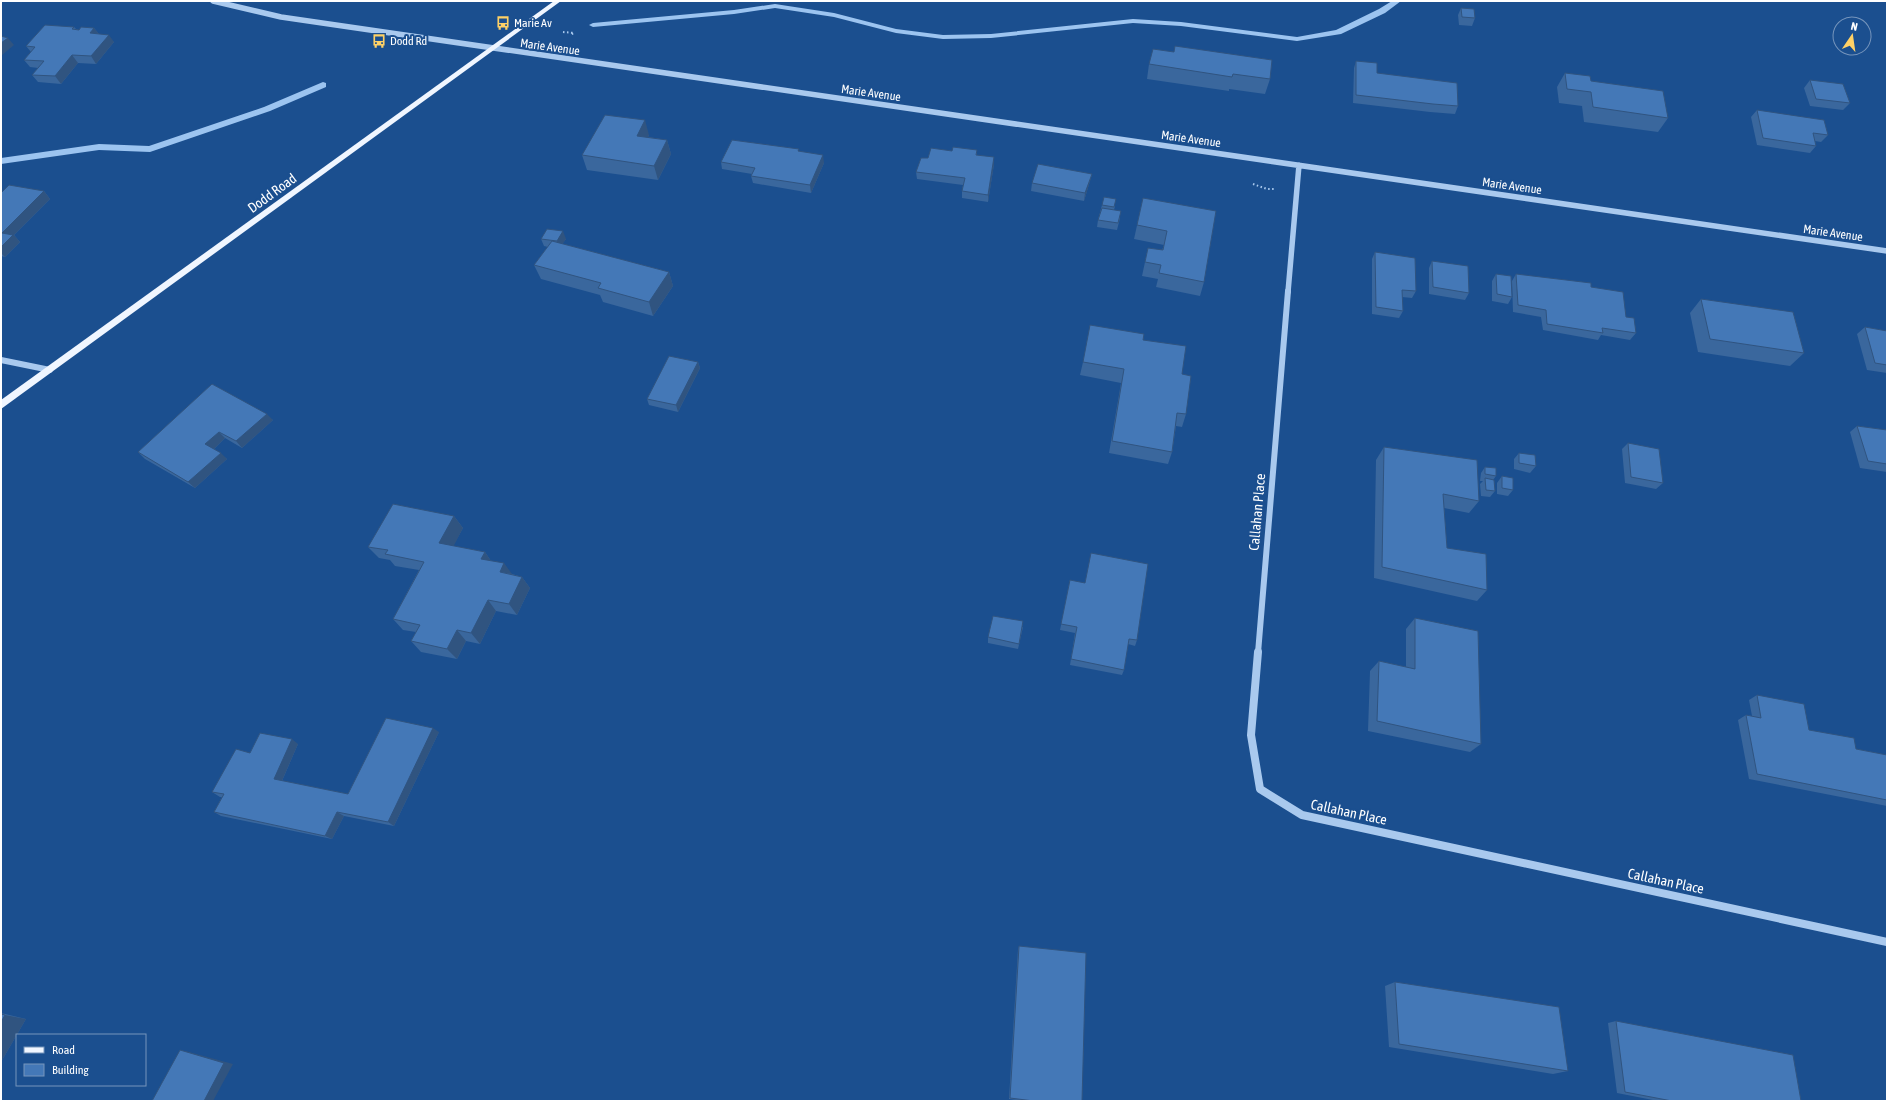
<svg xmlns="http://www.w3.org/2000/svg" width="1888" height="1102" viewBox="0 0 1888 1102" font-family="'Asap Condensed',sans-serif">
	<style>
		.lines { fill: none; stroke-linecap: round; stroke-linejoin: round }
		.stream { fill: #9cc4f0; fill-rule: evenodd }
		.path { stroke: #a9c9ee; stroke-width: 2; stroke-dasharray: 1.5 2.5; stroke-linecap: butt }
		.minor-far2 { stroke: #a9c9ee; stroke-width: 5.5 }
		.minor-far1 { stroke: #a9c9ee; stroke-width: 6 }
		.minor { stroke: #a9c9ee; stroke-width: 8 }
		.major { fill: #f0f6ff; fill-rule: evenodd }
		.wall { fill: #3a679d }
		.shaded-wall { fill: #305480 }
		.building { fill: #4478b7; stroke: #305480 }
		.labels { text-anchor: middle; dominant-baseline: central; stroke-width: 4; stroke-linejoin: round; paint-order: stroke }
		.far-poi-label { font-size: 12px; fill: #fff; stroke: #1b4f8f; text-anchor: start }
		.far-street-label { font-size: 12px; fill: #fff; stroke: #1b4f8f }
		.street-label { font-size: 14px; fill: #fff; stroke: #1b4f8f }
	</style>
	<rect width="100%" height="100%" fill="#1b4f8f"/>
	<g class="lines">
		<path class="stream" d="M 1392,1 L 1401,1 L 1385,13 L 1341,34 L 1297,41 L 1181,26 L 1133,23 L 991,38 L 943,39 L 896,33 L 834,17 L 775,8 L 734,14 L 593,27 L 589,25 L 593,23 L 734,10 L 775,4 L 834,13 L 896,29 L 943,35 L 991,34 L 1133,19 L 1181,22 L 1297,37 L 1336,30 L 1379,9 Z
			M 323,82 L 326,83 L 326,87 L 270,111 L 150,152 L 99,150 L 1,164 L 1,158 L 99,144 L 149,146 L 264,107 Z"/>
		<path class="path" d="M 563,32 L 574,33 L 570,35
			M 1253,184 L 1267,189 L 1275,189"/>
		<path class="minor-far2" d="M 213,1 L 281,17 L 1887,251
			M 1288,292 L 1299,165"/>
		<path class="minor-far1" d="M 1,360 L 50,370
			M 1258,653 L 1288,291"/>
		<path class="minor" d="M 1258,652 L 1251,735 L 1260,789 L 1302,815 L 1887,942"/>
		<path class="major" d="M 554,1 L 561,1 L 1,409 L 1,400 Z"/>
	</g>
	<path class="wall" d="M 1461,8 L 1475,18 L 1472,26 L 1459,25 L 1458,15 Z
		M 74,27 L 76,29 L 79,30 L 94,28 L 99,34 L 114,42 L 96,64 L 78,63 L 61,84 L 38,82 L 32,75 L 38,68 L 30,67 L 24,60 L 31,52 L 26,46 Z
		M 1174,52 L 1270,79 L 1265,94 L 1229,89 L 1229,91 L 1147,79 L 1149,64 Z
		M 1356,61 L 1377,73 L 1458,106 L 1455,114 L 1430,112 L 1353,103 L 1354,68 Z
		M 1565,73 L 1591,81 L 1668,118 L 1658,132 L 1584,122 L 1582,106 L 1559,103 L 1557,87 Z
		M 1810,80 L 1850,103 L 1843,110 L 1810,106 L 1804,88 Z
		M 1757,110 L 1828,135 L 1821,142 L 1815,141 L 1816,146 L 1810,153 L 1757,145 L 1751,117 Z
		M 649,135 L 648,137 L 667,140 L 671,154 L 658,180 L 587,170 L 582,155 Z
		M 977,150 L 977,155 L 994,164 L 988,202 L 962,198 L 962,191 L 963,185 L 917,179 L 916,172 L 928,158 L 952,151 Z
		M 800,151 L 824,163 L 811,193 L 753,183 L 751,176 L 752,174 L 722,169 L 721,162 Z
		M 1092,174 L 1090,181 L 1084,201 L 1031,191 L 1032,183 Z
		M 44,191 L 50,199 L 14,235 L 20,242 L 5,257 L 1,256 L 1,193 Z
		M 1143,198 L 1204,282 L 1200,296 L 1156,287 L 1158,279 L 1142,276 L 1148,248 L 1162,250 L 1164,245 L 1134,239 Z
		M 1102,205 L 1115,206 L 1114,210 L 1120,218 L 1117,230 L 1097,227 L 1098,220 Z
		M 541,239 L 566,239 L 562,244 L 669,272 L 673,286 L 653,316 L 603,302 L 600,295 L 541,279 L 534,265 L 548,247 L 544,246 Z
		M 1375,252 L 1416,291 L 1412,298 L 1402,297 L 1403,311 L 1399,318 L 1372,314 L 1372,259 Z
		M 1432,261 L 1469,293 L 1465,300 L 1429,294 L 1429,268 Z
		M 1496,274 L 1512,297 L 1508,304 L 1492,301 L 1492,281 Z
		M 1516,274 L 1591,287 L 1626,317 L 1636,333 L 1630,340 L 1601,335 L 1598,340 L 1543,330 L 1541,317 L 1513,312 L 1512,281 Z
		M 1701,299 L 1804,353 L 1790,366 L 1698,352 L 1690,313 Z
		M 1865,327 L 1887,331 L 1887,373 L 1867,370 L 1857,334 Z
		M 1143,340 L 1182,374 L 1186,414 L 1182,427 L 1176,426 L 1172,452 L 1168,464 L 1109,453 L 1121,383 L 1080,375 L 1083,362 Z
		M 698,362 L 700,368 L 678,412 L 649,405 L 647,399 Z
		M 212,384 L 273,420 L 242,448 L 225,438 L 214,449 L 227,459 L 195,488 L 145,459 L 138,452 Z
		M 1857,426 L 1887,430 L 1887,472 L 1860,468 L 1850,432 Z
		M 1628,443 L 1663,483 L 1656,489 L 1625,483 L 1622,449 Z
		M 1384,447 L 1479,501 L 1469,513 L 1444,508 L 1447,548 L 1487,590 L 1477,601 L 1374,578 L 1376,460 Z
		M 1519,453 L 1536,466 L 1530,473 L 1514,469 L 1514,459 Z
		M 1485,467 L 1496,476 L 1493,480 L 1495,491 L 1490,497 L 1481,496 L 1480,484 L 1483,481 L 1480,481 L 1481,473 Z
		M 1502,476 L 1513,490 L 1508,496 L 1497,494 L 1497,483 Z
		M 454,516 L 463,528 L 453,546 L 485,552 L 491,561 L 512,574 L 522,577 L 530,588 L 517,615 L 496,611 L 480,644 L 466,641 L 457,659 L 421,652 L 411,641 L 416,632 L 403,630 L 393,619 L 419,570 L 395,566 L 390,560 L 379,558 L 368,547 Z
		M 1070,580 L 1137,640 L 1135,646 L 1128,644 L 1124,670 L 1122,675 L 1070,665 L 1075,633 L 1060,630 Z
		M 1415,618 L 1481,744 L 1470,752 L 1368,731 L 1370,671 L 1379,661 L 1406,667 L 1406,629 Z
		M 1023,627 L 1018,649 L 988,643 L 988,637 Z
		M 1757,695 L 1809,730 L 1856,749 L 1887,755 L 1887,806 L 1749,779 L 1738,720 L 1746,715 L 1752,716 L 1749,700 Z
		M 439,732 L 394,826 L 344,816 L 332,839 L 221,816 L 214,812 L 222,797 L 220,797 L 212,792 L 250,753 L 298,744 L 282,781 L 348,794 Z
		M 1019,946 L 1082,1101 L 1024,1101 L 1009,1099 L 1018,949 Z
		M 1395,982 L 1568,1071 L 1553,1074 L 1389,1047 L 1385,986 Z
		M 1,1013 L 26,1019 L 1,1062 Z
		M 1616,1021 L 1801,1101 L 1658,1101 L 1617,1093 L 1608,1023 Z"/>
	<path class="shaded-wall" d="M 94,28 L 100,35 L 90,33 Z
		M 109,35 L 114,42 L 96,64 L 91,56 Z
		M 8,38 L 14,45 L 1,56 L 1,43 Z
		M 72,55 L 78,63 L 61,84 L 55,76 Z
		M 645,120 L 649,135 L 641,150 L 637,136 Z
		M 667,140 L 671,154 L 658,180 L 654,166 Z
		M 823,155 L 824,163 L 811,193 L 810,185 Z
		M 994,157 L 994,164 L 988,202 L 988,195 Z
		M 1092,174 L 1090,181 L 1084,201 L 1085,193 Z
		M 44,191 L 50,199 L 14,235 L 20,242 L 5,257 L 1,253 L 2,233 Z
		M 563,231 L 566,239 L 559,249 L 557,241 Z
		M 669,272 L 673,286 L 653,316 L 649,302 Z
		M 698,362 L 700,368 L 678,412 L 676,405 Z
		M 267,414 L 273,420 L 242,448 L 236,441 Z
		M 219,432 L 225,438 L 212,451 L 205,444 Z
		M 221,453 L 227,459 L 195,488 L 188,482 Z
		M 454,516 L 463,528 L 449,555 L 439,543 Z
		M 485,552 L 493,564 L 481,559 Z
		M 504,563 L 512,574 L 500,572 Z
		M 522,577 L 530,588 L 517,615 L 509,604 Z
		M 488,600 L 496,611 L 480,644 L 471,633 Z
		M 457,630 L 466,641 L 457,659 L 447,649 Z
		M 433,728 L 439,732 L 394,826 L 388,822 Z
		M 292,739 L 298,744 L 281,783 L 274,779 Z
		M 337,812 L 344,816 L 332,839 L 325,836 Z
		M 5,1015 L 26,1019 L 1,1062 L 1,1022 Z
		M 180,1050 L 189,1052 L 233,1064 L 213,1101 L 204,1101 Z"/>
	<path class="building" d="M 1461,8 L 1474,9 L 1475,18 L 1462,17 Z
		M 45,25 L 74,27 L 72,29 L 79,30 L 81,27 L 94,28 L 90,33 L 109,35 L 91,56 L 72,55 L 55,76 L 32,75 L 44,61 L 24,60 L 35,47 L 26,46 Z
		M 1,36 L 8,38 L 1,43 Z
		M 1175,46 L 1272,60 L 1270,79 L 1233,74 L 1232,77 L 1149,64 L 1153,49 L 1174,52 Z
		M 1356,61 L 1377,63 L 1377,73 L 1457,83 L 1458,106 L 1433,104 L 1356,95 Z
		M 1565,73 L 1590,76 L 1591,81 L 1663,91 L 1668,118 L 1593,107 L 1591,92 L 1567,89 Z
		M 1810,80 L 1843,84 L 1850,103 L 1816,99 Z
		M 1757,110 L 1824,120 L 1828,135 L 1813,133 L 1816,146 L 1763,138 Z
		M 605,115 L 645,120 L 637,136 L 667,140 L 654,166 L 582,155 Z
		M 732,140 L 799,149 L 798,151 L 823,155 L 810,185 L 751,176 L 755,168 L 721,162 Z
		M 953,147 L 977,150 L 976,155 L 994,157 L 988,195 L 962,191 L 965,178 L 916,172 L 921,158 L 928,158 L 931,148 L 952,151 Z
		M 1038,164 L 1092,174 L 1085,193 L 1032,183 Z
		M 9,185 L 44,191 L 2,233 L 13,235 L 1,247 L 1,193 Z
		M 1104,197 L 1116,199 L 1114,207 L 1102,205 Z
		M 1143,198 L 1216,211 L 1204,282 L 1159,273 L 1161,265 L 1145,262 L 1148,248 L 1163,250 L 1167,231 L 1137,225 Z
		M 1102,208 L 1121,211 L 1118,223 L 1098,220 Z
		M 547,229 L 563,231 L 557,241 L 541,239 Z
		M 552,241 L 669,272 L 649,302 L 598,288 L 601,283 L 534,265 Z
		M 1375,252 L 1415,258 L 1416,291 L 1402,290 L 1403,311 L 1376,307 Z
		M 1432,261 L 1468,266 L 1469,293 L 1433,287 Z
		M 1496,274 L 1511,276 L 1512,297 L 1497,294 Z
		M 1516,274 L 1591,283 L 1591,287 L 1623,292 L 1626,317 L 1634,318 L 1636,333 L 1602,328 L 1603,333 L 1547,324 L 1546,310 L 1518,305 Z
		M 1701,299 L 1793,312 L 1804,353 L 1710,339 Z
		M 1090,325 L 1144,334 L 1143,340 L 1186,346 L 1182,374 L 1191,376 L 1186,414 L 1177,413 L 1172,452 L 1112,441 L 1124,369 L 1083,362 Z
		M 1865,327 L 1887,331 L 1887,365 L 1875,363 Z
		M 669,356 L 698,362 L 676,405 L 647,399 Z
		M 212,384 L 267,414 L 236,441 L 219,432 L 205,444 L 221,453 L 188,482 L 138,452 Z
		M 1857,426 L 1887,430 L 1887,464 L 1868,461 Z
		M 1628,443 L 1659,449 L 1663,483 L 1631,477 Z
		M 1384,447 L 1477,460 L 1479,501 L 1443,494 L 1447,548 L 1486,554 L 1487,590 L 1382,567 Z
		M 1519,453 L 1535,455 L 1536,466 L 1519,463 Z
		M 1485,467 L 1496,468 L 1496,476 L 1485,474 Z
		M 1502,476 L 1513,478 L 1513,490 L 1502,488 Z
		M 1485,478 L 1494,480 L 1495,491 L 1486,490 Z
		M 393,504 L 454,516 L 439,543 L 485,552 L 481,559 L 504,563 L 500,572 L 522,577 L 509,604 L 488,600 L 471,633 L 457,630 L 447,649 L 411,641 L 420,625 L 393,619 L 424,562 L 385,554 L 388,550 L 368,547 Z
		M 1091,553 L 1148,564 L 1137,640 L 1129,639 L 1124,670 L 1071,659 L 1077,627 L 1061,624 L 1070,580 L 1085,583 Z
		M 993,616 L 1023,621 L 1019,644 L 988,637 Z
		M 1415,618 L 1478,631 L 1481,744 L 1377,721 L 1379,661 L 1415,669 Z
		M 1757,695 L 1804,704 L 1809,730 L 1854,738 L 1856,749 L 1887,755 L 1887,800 L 1757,774 L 1746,715 L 1761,718 Z
		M 386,718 L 433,728 L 388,822 L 337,812 L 325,836 L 214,812 L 224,794 L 212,792 L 236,749 L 250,753 L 260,733 L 292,739 L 274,779 L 348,794 Z
		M 1019,946 L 1086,953 L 1082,1101 L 1034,1101 L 1010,1098 Z
		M 1395,982 L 1559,1007 L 1568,1071 L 1399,1044 Z
		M 1,1014 L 5,1015 L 1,1022 Z
		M 1616,1021 L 1793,1055 L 1801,1101 L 1672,1101 L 1625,1092 Z
		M 180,1050 L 224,1063 L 204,1101 L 152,1101 Z"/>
	<defs>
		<symbol id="bus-bare" viewBox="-9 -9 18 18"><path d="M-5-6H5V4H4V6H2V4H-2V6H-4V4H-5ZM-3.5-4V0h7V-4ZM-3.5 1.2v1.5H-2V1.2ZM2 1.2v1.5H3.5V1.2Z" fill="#ffd166" stroke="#1b4f8f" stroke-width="2.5" paint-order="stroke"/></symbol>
	</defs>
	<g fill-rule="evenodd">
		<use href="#bus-bare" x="493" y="13" width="20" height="20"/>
		<use href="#bus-bare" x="369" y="31" width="20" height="20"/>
	</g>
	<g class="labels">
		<g class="far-poi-label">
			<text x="514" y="23">Marie Av</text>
			<text x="390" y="41">Dodd Rd</text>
		</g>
		<g class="far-street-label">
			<text transform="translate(550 47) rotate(8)">Marie Avenue</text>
			<text transform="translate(871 93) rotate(8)">Marie Avenue</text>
			<text transform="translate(1191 139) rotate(8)">Marie Avenue</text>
			<text transform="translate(1512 186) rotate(8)">Marie Avenue</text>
			<text transform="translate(1833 233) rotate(8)">Marie Avenue</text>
		</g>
		<g class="street-label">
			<text transform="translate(272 193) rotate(-36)">Dodd Road</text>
			<text transform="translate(1257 512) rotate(-85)">Callahan Place</text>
			<text transform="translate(1349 812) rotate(12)">Callahan Place</text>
			<text transform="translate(1666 881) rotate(12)">Callahan Place</text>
		</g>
	</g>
	<rect width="1888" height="1102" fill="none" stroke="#ffffff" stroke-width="4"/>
	<rect x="16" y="1034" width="130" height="52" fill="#1b4f8f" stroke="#7695bc"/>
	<rect x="24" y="1047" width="20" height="6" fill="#f0f6ff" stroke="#7695bc"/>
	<text x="52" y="1054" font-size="12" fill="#ffffff">Road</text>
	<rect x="24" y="1064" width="20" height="12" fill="#4478b7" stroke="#7695bc"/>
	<text x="52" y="1074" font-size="12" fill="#ffffff">Building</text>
	<g transform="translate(1852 36) rotate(13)"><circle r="19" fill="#1b4f8f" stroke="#7695bc"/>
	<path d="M0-3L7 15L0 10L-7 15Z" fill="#ffd166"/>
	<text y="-6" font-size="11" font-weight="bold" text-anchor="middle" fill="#ffffff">N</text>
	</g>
</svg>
